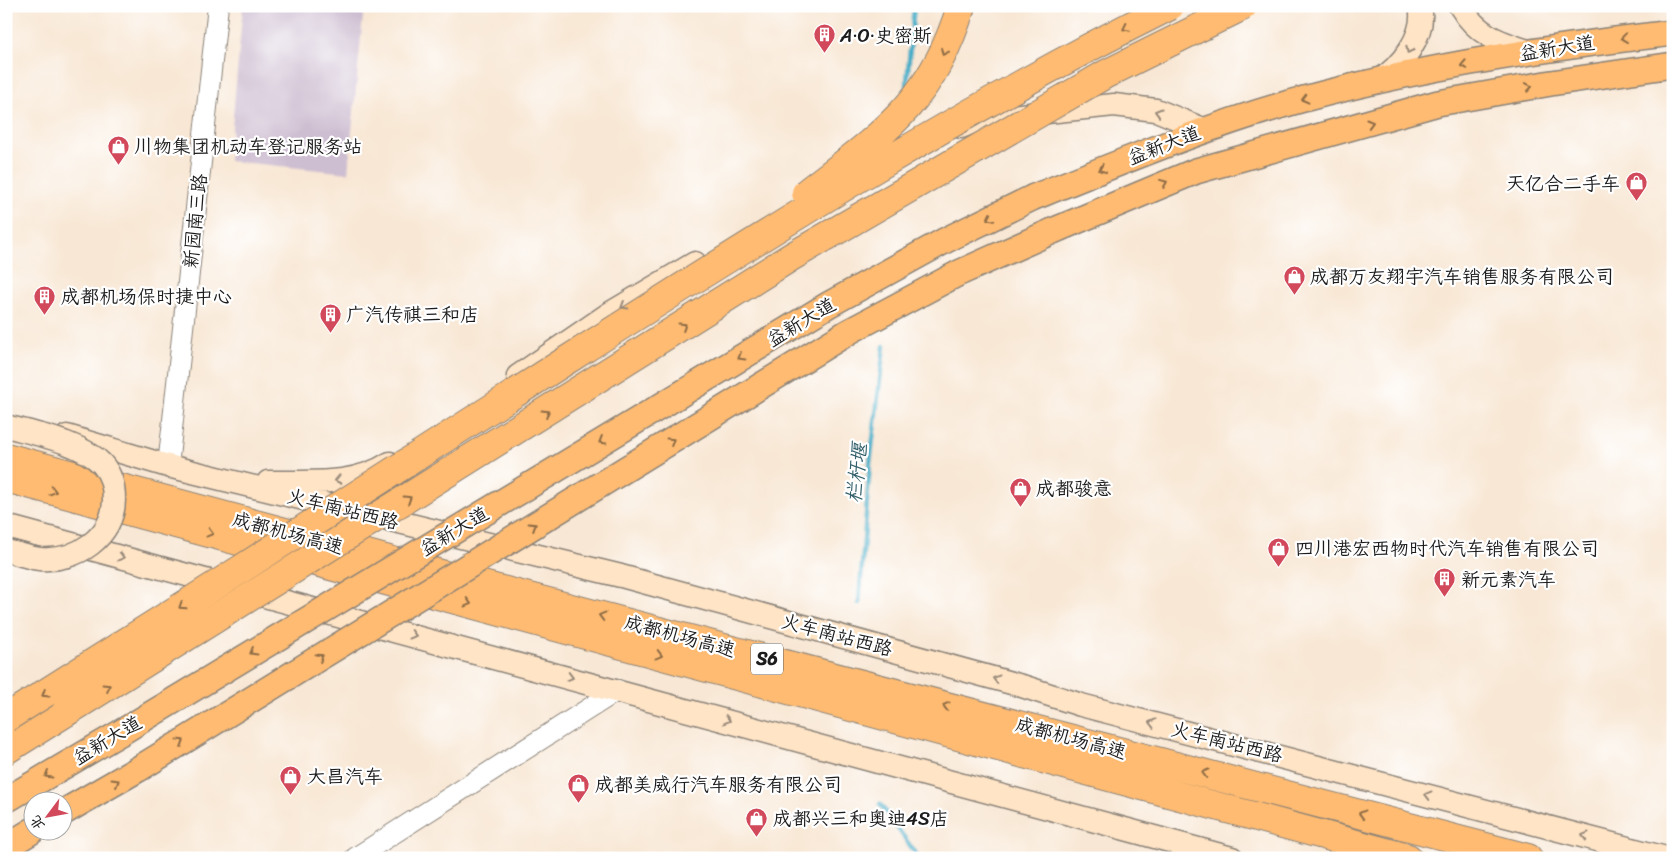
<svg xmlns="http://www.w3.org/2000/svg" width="1679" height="864" viewBox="0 0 1679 864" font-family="Sriracha,'LXGW WenKai TC',sans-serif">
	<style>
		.industrial { fill: #cebed1 }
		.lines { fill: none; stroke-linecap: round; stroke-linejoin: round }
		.stream { stroke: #49aec8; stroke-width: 4.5 }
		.tertiary-casing { stroke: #8a8278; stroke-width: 22 }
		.secondary-casing { stroke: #8a8278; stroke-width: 25 }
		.primary-casing { stroke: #8a8278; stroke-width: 28 }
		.motorway-casing { stroke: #8a8278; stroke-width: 30 }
		.tertiary { stroke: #fff; stroke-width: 20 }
		.secondary { stroke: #ffe4c6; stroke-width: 22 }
		.primary { stroke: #ffbb71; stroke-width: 25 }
		.motorway { stroke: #ffbb71; stroke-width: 28 }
		.secondary-bridge-casing { stroke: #8a8278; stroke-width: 25; stroke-linecap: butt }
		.primary-bridge-casing { stroke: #8a8278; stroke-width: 28; stroke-linecap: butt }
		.motorway-bridge-casing { stroke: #8a8278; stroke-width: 30; stroke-linecap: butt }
		.secondary-bridge { stroke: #ffe4c6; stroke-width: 22 }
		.primary-bridge { stroke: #ffbb71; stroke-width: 25 }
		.motorway-bridge { stroke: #ffbb71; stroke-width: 28 }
		.oneway { stroke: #8e6c46 }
		.oneway2 { stroke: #998a7a }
		.labels { text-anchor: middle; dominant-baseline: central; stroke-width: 4.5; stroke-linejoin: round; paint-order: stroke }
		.shield { fill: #fff; stroke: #606060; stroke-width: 1 }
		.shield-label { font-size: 18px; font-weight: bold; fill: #1c1c1c }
		.poi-label { font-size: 19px; fill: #1c1c1c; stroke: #fff; text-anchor: start }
		.street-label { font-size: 19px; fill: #1c1c1c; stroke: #fff }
		.water-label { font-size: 20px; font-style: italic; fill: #305e69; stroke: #fff }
	</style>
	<rect width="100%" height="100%" fill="#fff"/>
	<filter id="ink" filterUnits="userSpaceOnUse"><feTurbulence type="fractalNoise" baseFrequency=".02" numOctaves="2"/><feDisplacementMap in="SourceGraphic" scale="10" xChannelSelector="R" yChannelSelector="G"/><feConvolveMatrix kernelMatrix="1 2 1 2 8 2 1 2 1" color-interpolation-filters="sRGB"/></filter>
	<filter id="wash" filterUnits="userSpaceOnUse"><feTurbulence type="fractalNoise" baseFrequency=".0096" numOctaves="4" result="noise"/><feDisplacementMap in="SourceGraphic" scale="20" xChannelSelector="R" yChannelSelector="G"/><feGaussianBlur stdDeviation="1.12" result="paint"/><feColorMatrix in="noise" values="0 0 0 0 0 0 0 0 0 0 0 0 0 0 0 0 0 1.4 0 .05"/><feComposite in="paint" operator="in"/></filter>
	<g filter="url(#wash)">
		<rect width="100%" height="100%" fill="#f8e7d4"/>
		<path class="industrial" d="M 243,6 L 364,6 L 348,173 L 229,161 Z"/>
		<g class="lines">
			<path class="stream" d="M 906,92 L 914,6
				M 859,603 L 870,464 L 884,346
				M 880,804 L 919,858"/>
		</g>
	</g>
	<g filter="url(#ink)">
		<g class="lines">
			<defs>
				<path id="tertiary" d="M 168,466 L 218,6
					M 355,858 L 618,690"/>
				<path id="secondary" d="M 1460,6 C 1478,36 1499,42 1531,52
					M 1377,82 C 1400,68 1427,35 1420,6
					M 961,127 L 981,119 L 1114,105 L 1156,110 L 1203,129
					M 518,376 L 607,315 L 695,263
					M 67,436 L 168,466 L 621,576 L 1022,686 L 1081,705 L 1666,858
					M 268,482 C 309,481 354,487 390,463
					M 6,526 L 1232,858"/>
				<path id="primary" d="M 1034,197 C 1122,162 1209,125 1300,100 C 1420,67 1550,47 1673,33
					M 1055,230 L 1196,171 L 1438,103 L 1551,83 L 1673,65
					M 6,800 L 120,733
					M 62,813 L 140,768
					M 6,847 L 32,831"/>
				<path id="motorway" d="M 6,457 L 456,578 L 1528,858
					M 6,478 L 1408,858
					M 6,750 L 65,713"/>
			</defs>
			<use href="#tertiary" class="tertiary-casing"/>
			<use href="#secondary" class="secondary-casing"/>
			<use href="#primary" class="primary-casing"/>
			<use href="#motorway" class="motorway-casing"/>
			<use href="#tertiary" class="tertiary"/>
			<use href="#secondary" class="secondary"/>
			<use href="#primary" class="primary"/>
			<use href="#motorway" class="motorway"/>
			<defs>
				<path id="secondary-bridge" d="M 6,426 C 35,434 81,442 102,464 C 111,474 114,486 114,499 C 114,537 76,562 40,559 C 29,558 17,553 6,551"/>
				<path id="primary-bridge" d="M 120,733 L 828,305 L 946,240 L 1034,197
					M 140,768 L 850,331 L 959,273 L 1055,230"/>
				<path id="motorway-bridge" d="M 806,193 C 881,135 933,102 961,6
					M 65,713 L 791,257 L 1106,74 L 1243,6
					M 6,718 C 194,600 380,480 567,360 C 763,235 961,110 1170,6"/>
			</defs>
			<use href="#secondary-bridge" class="secondary-bridge-casing"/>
			<use href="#primary-bridge" class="primary-bridge-casing"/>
			<use href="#motorway-bridge" class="motorway-bridge-casing"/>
			<use href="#secondary-bridge" class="secondary-bridge"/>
			<use href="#primary-bridge" class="primary-bridge"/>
			<use href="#motorway-bridge" class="motorway-bridge"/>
		</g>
		<defs><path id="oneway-chevron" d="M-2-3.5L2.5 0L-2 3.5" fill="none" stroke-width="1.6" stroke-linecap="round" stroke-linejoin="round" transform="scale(1.25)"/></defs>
		<g class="oneway">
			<use href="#oneway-chevron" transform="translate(1126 28) rotate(154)"/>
			<use href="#oneway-chevron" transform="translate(1624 38) rotate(173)"/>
			<use href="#oneway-chevron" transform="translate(944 52) rotate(115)"/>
			<use href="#oneway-chevron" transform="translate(1464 65) rotate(169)"/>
			<use href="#oneway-chevron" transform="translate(1529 87) rotate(-10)"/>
			<use href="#oneway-chevron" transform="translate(1305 99) rotate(166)"/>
			<use href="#oneway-chevron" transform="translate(1370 123) rotate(-16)"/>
			<use href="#oneway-chevron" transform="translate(1102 169) rotate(158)"/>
			<use href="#oneway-chevron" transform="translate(1164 183) rotate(-22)"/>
			<use href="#oneway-chevron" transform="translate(990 218) rotate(154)"/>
			<use href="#oneway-chevron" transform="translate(683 326) rotate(-32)"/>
			<use href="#oneway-chevron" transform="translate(741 357) rotate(149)"/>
			<use href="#oneway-chevron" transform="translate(546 413) rotate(-32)"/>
			<use href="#oneway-chevron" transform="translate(602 441) rotate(149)"/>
			<use href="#oneway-chevron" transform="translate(671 441) rotate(-32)"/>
			<use href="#oneway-chevron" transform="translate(53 491) rotate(15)"/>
			<use href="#oneway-chevron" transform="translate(408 499) rotate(-32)"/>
			<use href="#oneway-chevron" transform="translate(533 526) rotate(-32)"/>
			<use href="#oneway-chevron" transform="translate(210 533) rotate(15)"/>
			<use href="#oneway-chevron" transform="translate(468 603) rotate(15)"/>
			<use href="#oneway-chevron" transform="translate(182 606) rotate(147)"/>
			<use href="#oneway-chevron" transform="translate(602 616) rotate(-165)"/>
			<use href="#oneway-chevron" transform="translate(253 652) rotate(149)"/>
			<use href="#oneway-chevron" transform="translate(659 655) rotate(15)"/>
			<use href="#oneway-chevron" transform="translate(320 657) rotate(-32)"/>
			<use href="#oneway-chevron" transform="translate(107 687) rotate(-32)"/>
			<use href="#oneway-chevron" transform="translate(45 694) rotate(148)"/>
			<use href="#oneway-chevron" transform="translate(946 706) rotate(-165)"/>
			<use href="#oneway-chevron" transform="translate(181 742) rotate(-32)"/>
			<use href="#oneway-chevron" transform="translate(1205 773) rotate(-165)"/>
			<use href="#oneway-chevron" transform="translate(48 775) rotate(150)"/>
			<use href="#oneway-chevron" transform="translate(116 782) rotate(-31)"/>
			<use href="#oneway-chevron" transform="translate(1362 814) rotate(-165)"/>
		</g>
		<g class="oneway2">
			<use href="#oneway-chevron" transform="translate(1409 50) rotate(117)"/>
			<use href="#oneway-chevron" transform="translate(1158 112) rotate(-163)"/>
			<use href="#oneway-chevron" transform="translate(624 306) rotate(149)"/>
			<use href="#oneway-chevron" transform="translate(338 480) rotate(168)"/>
			<use href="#oneway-chevron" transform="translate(121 557) rotate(15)"/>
			<use href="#oneway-chevron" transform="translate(413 635) rotate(15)"/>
			<use href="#oneway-chevron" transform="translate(570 677) rotate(15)"/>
			<use href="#oneway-chevron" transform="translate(996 679) rotate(-165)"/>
			<use href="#oneway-chevron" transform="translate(727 720) rotate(15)"/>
			<use href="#oneway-chevron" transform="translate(1152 723) rotate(-166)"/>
			<use href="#oneway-chevron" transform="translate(1428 795) rotate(-165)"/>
			<use href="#oneway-chevron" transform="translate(1585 836) rotate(-165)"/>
		</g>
	</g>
	<defs>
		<symbol id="building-pin" viewBox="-11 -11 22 30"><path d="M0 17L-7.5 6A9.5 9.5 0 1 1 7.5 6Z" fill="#d1495b" stroke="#fff"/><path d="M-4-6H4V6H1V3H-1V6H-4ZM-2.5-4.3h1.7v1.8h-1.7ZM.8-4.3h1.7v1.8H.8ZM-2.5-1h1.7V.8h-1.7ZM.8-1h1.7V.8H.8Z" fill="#fff"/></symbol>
		<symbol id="shop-pin" viewBox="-11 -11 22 30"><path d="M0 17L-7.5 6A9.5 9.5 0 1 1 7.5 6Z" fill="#d1495b" stroke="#fff"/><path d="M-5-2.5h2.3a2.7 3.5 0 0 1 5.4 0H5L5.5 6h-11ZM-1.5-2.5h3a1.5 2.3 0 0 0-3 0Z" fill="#fff"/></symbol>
	</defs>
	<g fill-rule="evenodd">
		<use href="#building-pin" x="812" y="22" width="25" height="34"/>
		<use href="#shop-pin" x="106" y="134" width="25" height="34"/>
		<use href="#shop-pin" x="1624" y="170" width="25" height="34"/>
		<use href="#shop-pin" x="1282" y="264" width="25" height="34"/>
		<use href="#building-pin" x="32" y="284" width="25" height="34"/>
		<use href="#building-pin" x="318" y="302" width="25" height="34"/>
		<use href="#shop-pin" x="1008" y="476" width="25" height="34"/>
		<use href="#shop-pin" x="1266" y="536" width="25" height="34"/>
		<use href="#building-pin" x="1432" y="566" width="25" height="34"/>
		<use href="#shop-pin" x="278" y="764" width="25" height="34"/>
		<use href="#shop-pin" x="566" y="772" width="25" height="34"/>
		<use href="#shop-pin" x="744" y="806" width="25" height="34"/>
	</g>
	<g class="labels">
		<rect class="shield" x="751" y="643.5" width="32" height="31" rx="4"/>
		<g class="shield-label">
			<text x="767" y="659">S6</text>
		</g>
		<g class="poi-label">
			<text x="840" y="35">A·O·史密斯</text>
			<text x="134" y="146">川物集团机动车登记服务站</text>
			<text x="1620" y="183" text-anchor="end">天亿合二手车</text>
			<text x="1310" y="276">成都万友翔宇汽车销售服务有限公司</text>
			<text x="61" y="296">成都机场保时捷中心</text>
			<text x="346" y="314">广汽传祺三和店</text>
			<text x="1036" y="488">成都骏意</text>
			<text x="1295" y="548">四川港宏西物时代汽车销售有限公司</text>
			<text x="1461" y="579">新元素汽车</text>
			<text x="307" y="776">大昌汽车</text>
			<text x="595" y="784">成都美威行汽车服务有限公司</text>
			<text x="773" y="818">成都兴三和奥迪4S店</text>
		</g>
		<g class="street-label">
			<text transform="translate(1557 48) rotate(-9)">益新大道</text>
			<text transform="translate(1164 145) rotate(-21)">益新大道</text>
			<text transform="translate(195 221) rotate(-84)">新园南三路</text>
			<text transform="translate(801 322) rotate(-31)">益新大道</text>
			<text transform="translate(343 509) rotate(14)">火车南站西路</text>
			<text transform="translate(454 531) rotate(-31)">益新大道</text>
			<text transform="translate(288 533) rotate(15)">成都机场高速</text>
			<text transform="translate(837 635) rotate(15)">火车南站西路</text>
			<text transform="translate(680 636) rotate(15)">成都机场高速</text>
			<text transform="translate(1071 738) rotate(15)">成都机场高速</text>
			<text transform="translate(107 740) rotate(-31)">益新大道</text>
			<text transform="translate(1227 742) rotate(14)">火车南站西路</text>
		</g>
		<g class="water-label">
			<text transform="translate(857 473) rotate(-84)">栏杆堰</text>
		</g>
	</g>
	<rect width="1679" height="864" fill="none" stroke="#fff" stroke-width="25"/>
	<g transform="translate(48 816) rotate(238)"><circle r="24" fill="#ffffff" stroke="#a4a4a4"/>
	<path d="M0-4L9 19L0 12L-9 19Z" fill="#d1495b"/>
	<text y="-8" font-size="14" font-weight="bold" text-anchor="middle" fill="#1c1c1c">北</text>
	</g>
</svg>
